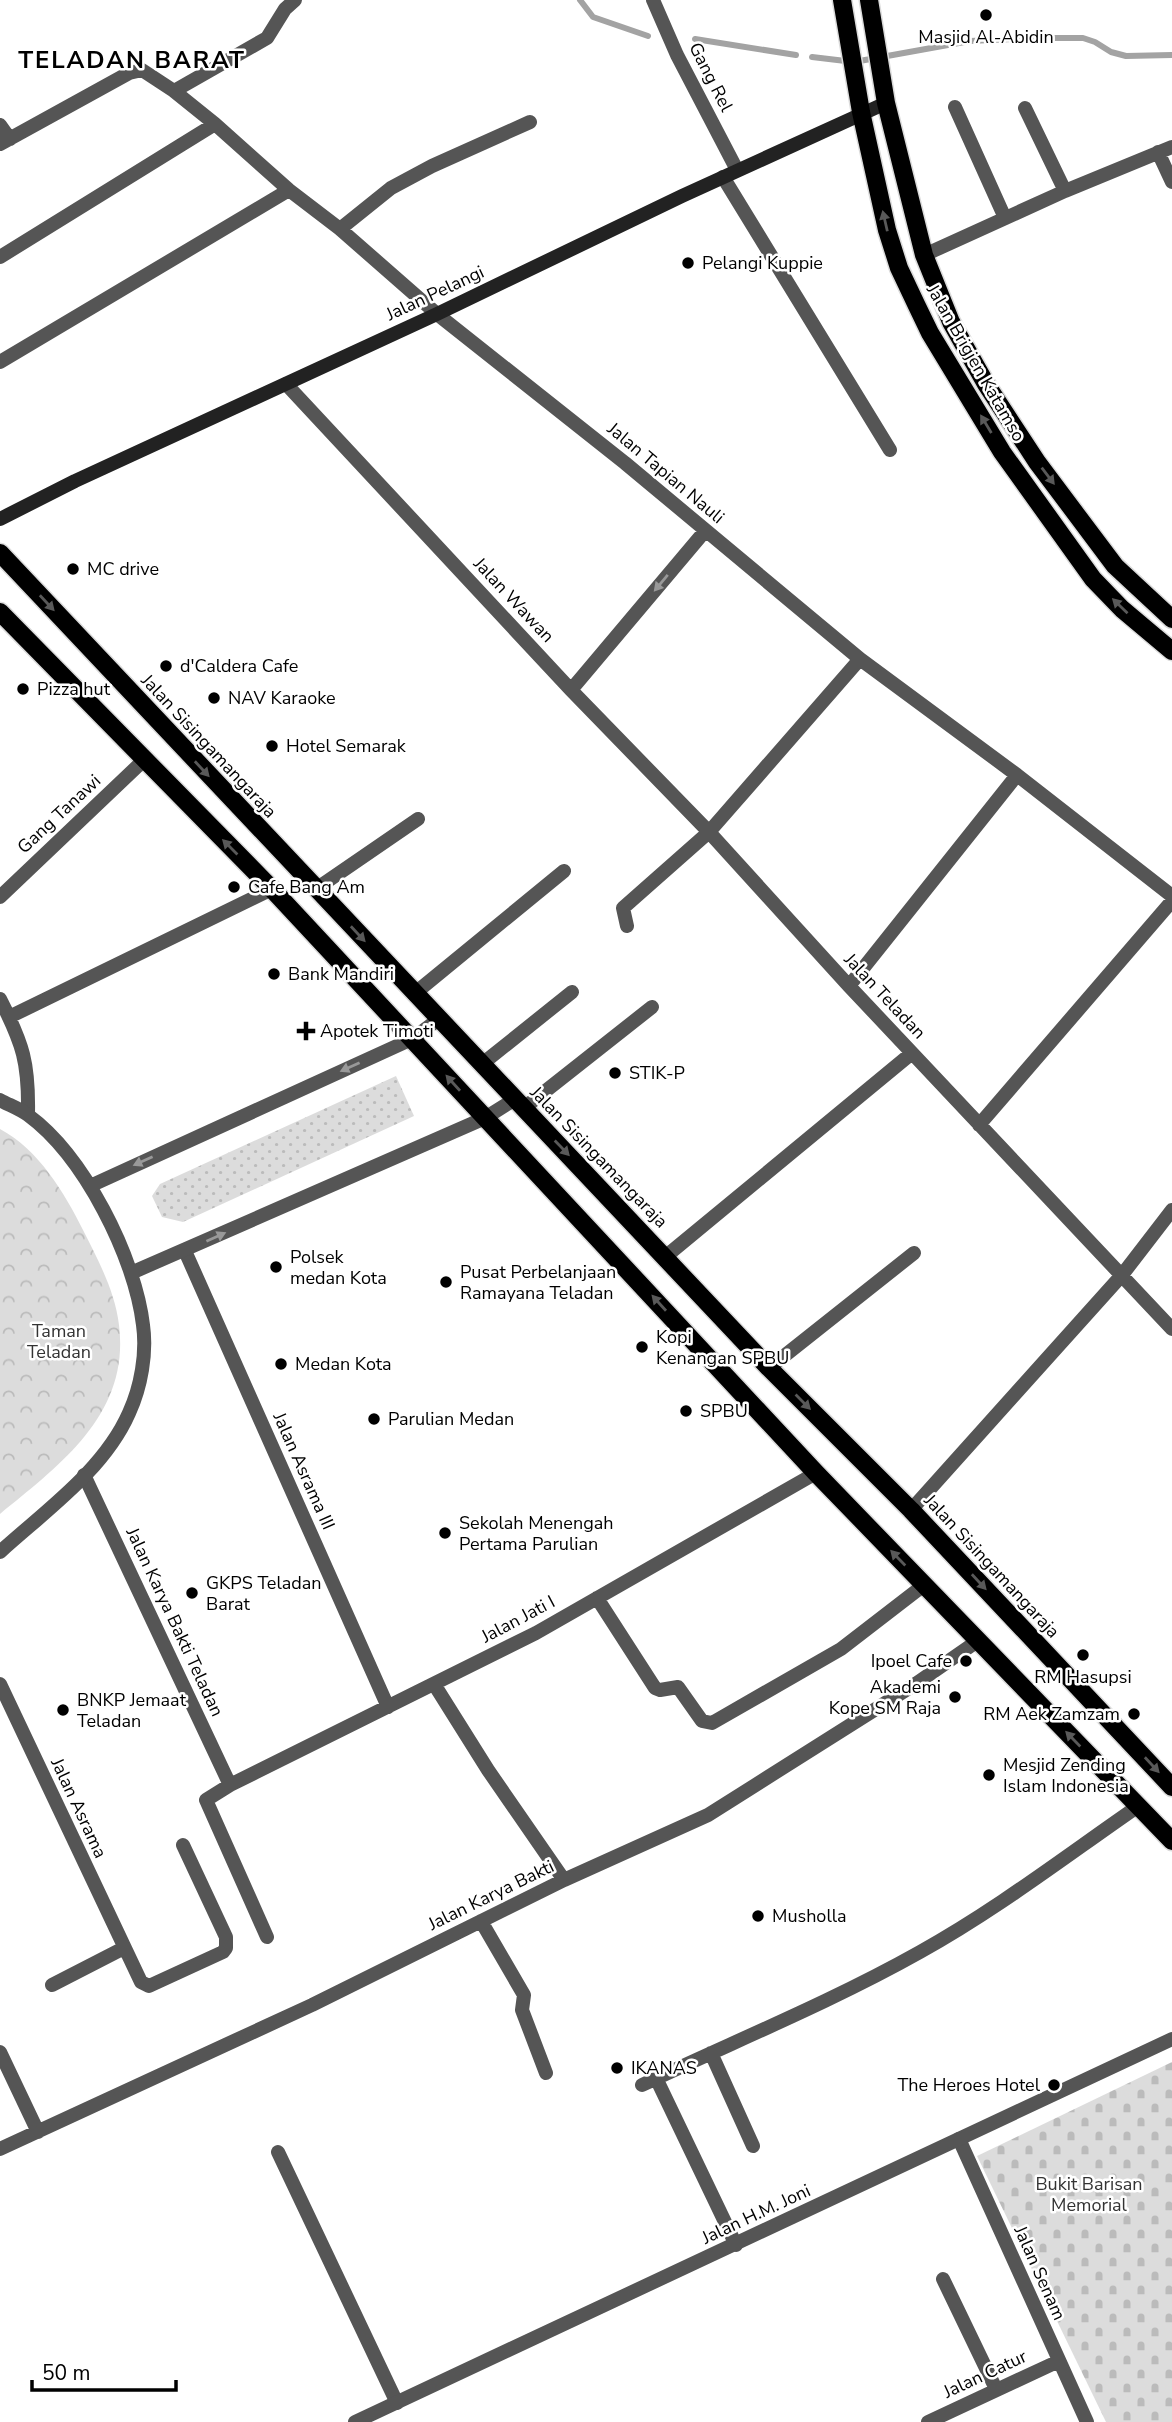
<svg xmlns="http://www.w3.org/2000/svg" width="1172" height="2422" viewBox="0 0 1172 2422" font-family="'Nunito Sans',sans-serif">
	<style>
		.grass { fill: url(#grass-dots) }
		.cemetery { fill: url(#cemetery-stones) }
		.park { fill: url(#park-crowns) }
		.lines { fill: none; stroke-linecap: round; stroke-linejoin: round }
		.stream { stroke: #a3a3a3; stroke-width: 6 }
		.primary-casing { stroke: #dbdbdb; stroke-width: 21 }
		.minor { stroke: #555; stroke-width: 14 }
		.tertiary { stroke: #555; stroke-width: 14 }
		.secondary { stroke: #222; stroke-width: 14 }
		.primary { stroke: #000; stroke-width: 18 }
		.oneway { fill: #595959 }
		.oneway2 { fill: #999 }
		.poi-dot { fill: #000; stroke: #fff; stroke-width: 2.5 }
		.labels { text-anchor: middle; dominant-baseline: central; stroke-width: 5; stroke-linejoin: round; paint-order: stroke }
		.poi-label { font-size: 18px; fill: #000; stroke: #fff; text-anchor: start }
		.street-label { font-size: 18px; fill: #000; stroke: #fff }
		.park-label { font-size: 18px; fill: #333; stroke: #fff }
		.district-label { font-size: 24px; font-weight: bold; letter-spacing: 2px; fill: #000; stroke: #fff }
	</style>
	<defs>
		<pattern id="grass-dots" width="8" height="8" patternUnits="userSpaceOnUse" patternTransform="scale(1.75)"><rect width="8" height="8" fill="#dcdcdc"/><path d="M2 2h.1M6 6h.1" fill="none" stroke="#bbb" stroke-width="1.8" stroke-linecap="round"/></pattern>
		<pattern id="cemetery-stones" width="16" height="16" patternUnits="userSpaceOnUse" patternTransform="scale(1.75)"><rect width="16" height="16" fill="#dcdcdc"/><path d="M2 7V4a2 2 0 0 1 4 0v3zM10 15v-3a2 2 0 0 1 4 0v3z" fill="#bbb"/></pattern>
		<pattern id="park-crowns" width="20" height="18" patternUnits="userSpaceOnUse" patternTransform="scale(1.75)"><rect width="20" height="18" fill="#dcdcdc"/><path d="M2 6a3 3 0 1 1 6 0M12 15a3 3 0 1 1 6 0" fill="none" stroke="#bbb"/></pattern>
	</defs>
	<rect width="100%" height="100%" fill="#fff"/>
	<path class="grass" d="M 396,1076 L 414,1116 L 183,1222 L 162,1217 L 152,1196 L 160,1184 Z"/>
	<path class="cemetery" d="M 1172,2062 L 1172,2422 L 1106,2422 L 977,2156 Z"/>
	<path class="park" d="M 0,1129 C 39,1150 64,1192 83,1230 C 98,1260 115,1291 119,1325 C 130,1414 61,1464 0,1514 Z"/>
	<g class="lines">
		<path class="stream" d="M 580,0 L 593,17 L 648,36
			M 695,39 L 796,55
			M 812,57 L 854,62 L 970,41 L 1037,38 L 1083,38 L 1095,42 L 1111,52 L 1126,56 L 1172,55"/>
		<defs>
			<path id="primary" d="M 842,0 L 861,112 L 887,230 L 899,268 L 916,304 L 930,333 L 1002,452 L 1093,579 L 1122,609 L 1172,651
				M 869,0 L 886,103 L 924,255 L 951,322 L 986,384 L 1037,462 L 1115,566 L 1172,619
				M 0,553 L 769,1368 L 911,1510 L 1172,1787
				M 0,612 L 272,889 L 816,1473 L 1172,1841"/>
		</defs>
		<use href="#primary" class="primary-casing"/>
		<path class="minor" d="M 653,0 L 677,55 L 737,170
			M 174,91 L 267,38 L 285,9 L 295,0
			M 955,107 L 1005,218
			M 1025,108 L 1065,191
			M 0,125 L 10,139
			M 0,144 L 129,73 L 142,70 L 174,91 L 215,124 L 289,190 L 340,229 L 437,314 L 625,463 L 860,659 L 1017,775 L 1172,896
			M 1158,152 L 1172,182
			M 723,177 L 890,450
			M 340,229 L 391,188 L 432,166 L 530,122
			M 924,255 L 1065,191 L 1172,147
			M 0,257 L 215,124
			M 0,362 L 289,190
			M 286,384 L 571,690 L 709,832 L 849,986 L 1172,1329
			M 571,690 L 705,531
			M 316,889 L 418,819
			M 0,897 L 144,760
			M 627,926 L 623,908 L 709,832 L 860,659
			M 849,986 L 1017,775
			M 414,994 L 564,871
			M 0,999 C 23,1044 29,1063 28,1114
			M 9,1017 L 272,889
			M 482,1064 L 572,992
			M 524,1108 L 652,1007
			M 979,1125 L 1172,901
			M 185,1251 L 388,1707
			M 665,1257 L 912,1053
			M 769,1368 L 914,1253
			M 84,1475 L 230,1785
			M 911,1510 L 1122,1275 L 1172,1210
			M 597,1598 L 655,1688 L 660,1690 L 678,1687 L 702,1721 L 712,1723 L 841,1649 L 924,1585
			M 0,1684 L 141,1982 L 149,1986 L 223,1952 L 226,1948 L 226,1937 L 183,1845
			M 434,1684 L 488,1770 L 564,1880
			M 481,1921 L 524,1995 L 522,2010 L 546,2073
			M 267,1937 L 206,1800 L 230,1785 L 536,1633 L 816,1473
			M 52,1985 L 124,1948
			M 0,2052 L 38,2132
			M 711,2053 L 753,2146
			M 656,2078 L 736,2245
			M 642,2085 C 735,2041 831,2002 920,1952 C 996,1910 1066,1856 1137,1807
			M 959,2139 L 1087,2422
			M 0,2149 L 312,2005 L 564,1880 L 708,1815 L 917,1683 L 979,1640
			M 278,2152 L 397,2403
			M 943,2279 L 996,2389
			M 928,2422 L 1059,2361"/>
		<path class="tertiary" d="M 0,1100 C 9,1105 20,1109 28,1115 C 84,1156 135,1257 143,1325 C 147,1353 141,1387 129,1413 C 104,1470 45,1511 0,1552
			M 90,1186 L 412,1039 L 439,1019
			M 131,1273 L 485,1118 L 515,1099
			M 355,2422 L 1172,2039"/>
		<path class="secondary" d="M 0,519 L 75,481 L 437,314 L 682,196 L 886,103"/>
		<use href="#primary" class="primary"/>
	</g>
	<defs><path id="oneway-solid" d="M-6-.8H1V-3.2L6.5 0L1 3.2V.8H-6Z" transform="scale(1.75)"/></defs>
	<g class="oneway">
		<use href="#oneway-solid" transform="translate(885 221) rotate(-103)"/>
		<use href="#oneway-solid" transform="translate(986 424) rotate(-121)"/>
		<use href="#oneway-solid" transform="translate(1048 476) rotate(53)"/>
		<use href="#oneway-solid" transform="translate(47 603) rotate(47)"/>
		<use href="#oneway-solid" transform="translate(1120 606) rotate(-136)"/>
		<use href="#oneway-solid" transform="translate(202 769) rotate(47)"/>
		<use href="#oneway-solid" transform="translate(230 847) rotate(-135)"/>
		<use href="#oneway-solid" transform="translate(358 934) rotate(47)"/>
		<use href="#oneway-solid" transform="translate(453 1083) rotate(-132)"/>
		<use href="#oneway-solid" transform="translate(562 1148) rotate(46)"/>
		<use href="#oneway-solid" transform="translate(659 1303) rotate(-132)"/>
		<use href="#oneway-solid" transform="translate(803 1402) rotate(45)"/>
		<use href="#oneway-solid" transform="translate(898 1558) rotate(-134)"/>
		<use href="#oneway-solid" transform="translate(979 1582) rotate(47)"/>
		<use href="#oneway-solid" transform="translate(1073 1739) rotate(-134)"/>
		<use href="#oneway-solid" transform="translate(1152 1765) rotate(47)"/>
	</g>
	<g class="oneway2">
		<use href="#oneway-solid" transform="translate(661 583) rotate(130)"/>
		<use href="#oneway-solid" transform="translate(350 1067) rotate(156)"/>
		<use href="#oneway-solid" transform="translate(143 1161) rotate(156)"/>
		<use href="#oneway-solid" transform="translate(216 1237) rotate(-24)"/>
	</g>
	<g class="poi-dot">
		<circle cx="986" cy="15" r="7"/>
		<circle cx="688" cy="263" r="7"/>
		<circle cx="73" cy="569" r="7"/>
		<circle cx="166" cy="666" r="7"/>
		<circle cx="23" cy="689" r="7"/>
		<circle cx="214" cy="698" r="7"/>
		<circle cx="272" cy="746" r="7"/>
		<circle cx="234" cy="887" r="7"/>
		<circle cx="274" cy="974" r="7"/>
		<path d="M302.5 1020.5h7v7h7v7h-7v7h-7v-7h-7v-7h7z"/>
		<circle cx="615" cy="1073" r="7"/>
		<circle cx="276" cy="1267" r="7"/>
		<circle cx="446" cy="1282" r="7"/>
		<circle cx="642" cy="1347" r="7"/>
		<circle cx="281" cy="1364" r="7"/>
		<circle cx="686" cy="1411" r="7"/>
		<circle cx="374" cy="1419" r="7"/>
		<circle cx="445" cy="1533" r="7"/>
		<circle cx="192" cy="1593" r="7"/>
		<circle cx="1083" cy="1655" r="7"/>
		<circle cx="966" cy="1661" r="7"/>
		<circle cx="955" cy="1697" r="7"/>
		<circle cx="63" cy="1710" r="7"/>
		<circle cx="1134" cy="1714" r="7"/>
		<circle cx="989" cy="1775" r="7"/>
		<circle cx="758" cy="1916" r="7"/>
		<circle cx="617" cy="2068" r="7"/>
		<circle cx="1054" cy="2085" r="7"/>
	</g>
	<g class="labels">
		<g class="poi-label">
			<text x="986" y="37" text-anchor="middle">Masjid Al-Abidin</text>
			<text x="702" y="263">Pelangi Kuppie</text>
			<text x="87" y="569">MC drive</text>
			<text x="180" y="666">d'Caldera Cafe</text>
			<text x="37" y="689">Pizza hut</text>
			<text x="228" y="698">NAV Karaoke</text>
			<text x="286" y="746">Hotel Semarak</text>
			<text x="248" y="887">Cafe Bang Am</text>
			<text x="288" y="974">Bank Mandiri</text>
			<text x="320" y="1031">Apotek Timoti</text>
			<text x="629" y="1073">STIK-P</text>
			<text x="290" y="1257">Polsek<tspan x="290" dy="21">medan Kota</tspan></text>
			<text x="460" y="1272">Pusat Perbelanjaan<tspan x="460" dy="21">Ramayana Teladan</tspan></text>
			<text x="656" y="1337">Kopi<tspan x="656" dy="21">Kenangan SPBU</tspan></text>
			<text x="295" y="1364">Medan Kota</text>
			<text x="700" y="1411">SPBU</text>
			<text x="388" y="1419">Parulian Medan</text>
			<text x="459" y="1523">Sekolah Menengah<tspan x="459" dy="21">Pertama Parulian</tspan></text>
			<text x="206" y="1583">GKPS Teladan<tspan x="206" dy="21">Barat</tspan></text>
			<text x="952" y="1661" text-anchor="end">Ipoel Cafe</text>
			<text x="1083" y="1677" text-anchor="middle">RM Hasupsi</text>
			<text x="941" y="1687" text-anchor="end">Akademi<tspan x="941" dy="21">Kope SM Raja</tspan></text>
			<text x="77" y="1700">BNKP Jemaat<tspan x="77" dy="21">Teladan</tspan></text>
			<text x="1120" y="1714" text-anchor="end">RM Aek Zamzam</text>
			<text x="1003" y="1765">Mesjid Zending<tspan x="1003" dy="21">Islam Indonesia</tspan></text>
			<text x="772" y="1916">Musholla</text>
			<text x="631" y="2068">IKANAS</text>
			<text x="1040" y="2085" text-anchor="end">The Heroes Hotel</text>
		</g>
		<g class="street-label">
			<text transform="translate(711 77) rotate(63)">Gang Rel</text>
			<text transform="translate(435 293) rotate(-25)">Jalan Pelangi</text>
			<text transform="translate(976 363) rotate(60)">Jalan Brigjen Katamso</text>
			<text transform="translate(666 473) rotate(40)">Jalan Tapian Nauli</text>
			<text transform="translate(514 600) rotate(47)">Jalan Wawan</text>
			<text transform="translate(209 746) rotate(47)">Jalan Sisingamangaraja</text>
			<text transform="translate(59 814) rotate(-43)">Gang Tanawi</text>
			<text transform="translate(885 996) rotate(47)">Jalan Teladan</text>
			<text transform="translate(599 1157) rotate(46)">Jalan Sisingamangaraja</text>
			<text transform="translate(304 1471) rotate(66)">Jalan Asrama III</text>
			<text transform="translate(992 1566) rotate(47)">Jalan Sisingamangaraja</text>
			<text transform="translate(518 1619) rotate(-28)">Jalan Jati I</text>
			<text transform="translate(175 1622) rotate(65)">Jalan Karya Bakti Teladan</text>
			<text transform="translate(79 1808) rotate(65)">Jalan Asrama</text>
			<text transform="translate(491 1895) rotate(-26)">Jalan Karya Bakti</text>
			<text transform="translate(756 2214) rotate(-25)">Jalan H.M. Joni</text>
			<text transform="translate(1040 2273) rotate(66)">Jalan Senam</text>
			<text transform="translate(985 2374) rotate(-25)">Jalan Catur</text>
		</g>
		<g class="park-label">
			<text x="59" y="1331">Taman<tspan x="59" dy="21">Teladan</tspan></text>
			<text x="1089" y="2184">Bukit Barisan<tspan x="1089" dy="21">Memorial</tspan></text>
		</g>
		<g class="district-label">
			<text x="132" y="60">TELADAN BARAT</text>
		</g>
	</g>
	<path d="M32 2380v10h144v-10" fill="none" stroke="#000000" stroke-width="3.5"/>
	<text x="42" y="2380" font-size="21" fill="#000000" stroke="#ffffff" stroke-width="5" paint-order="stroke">50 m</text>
</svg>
